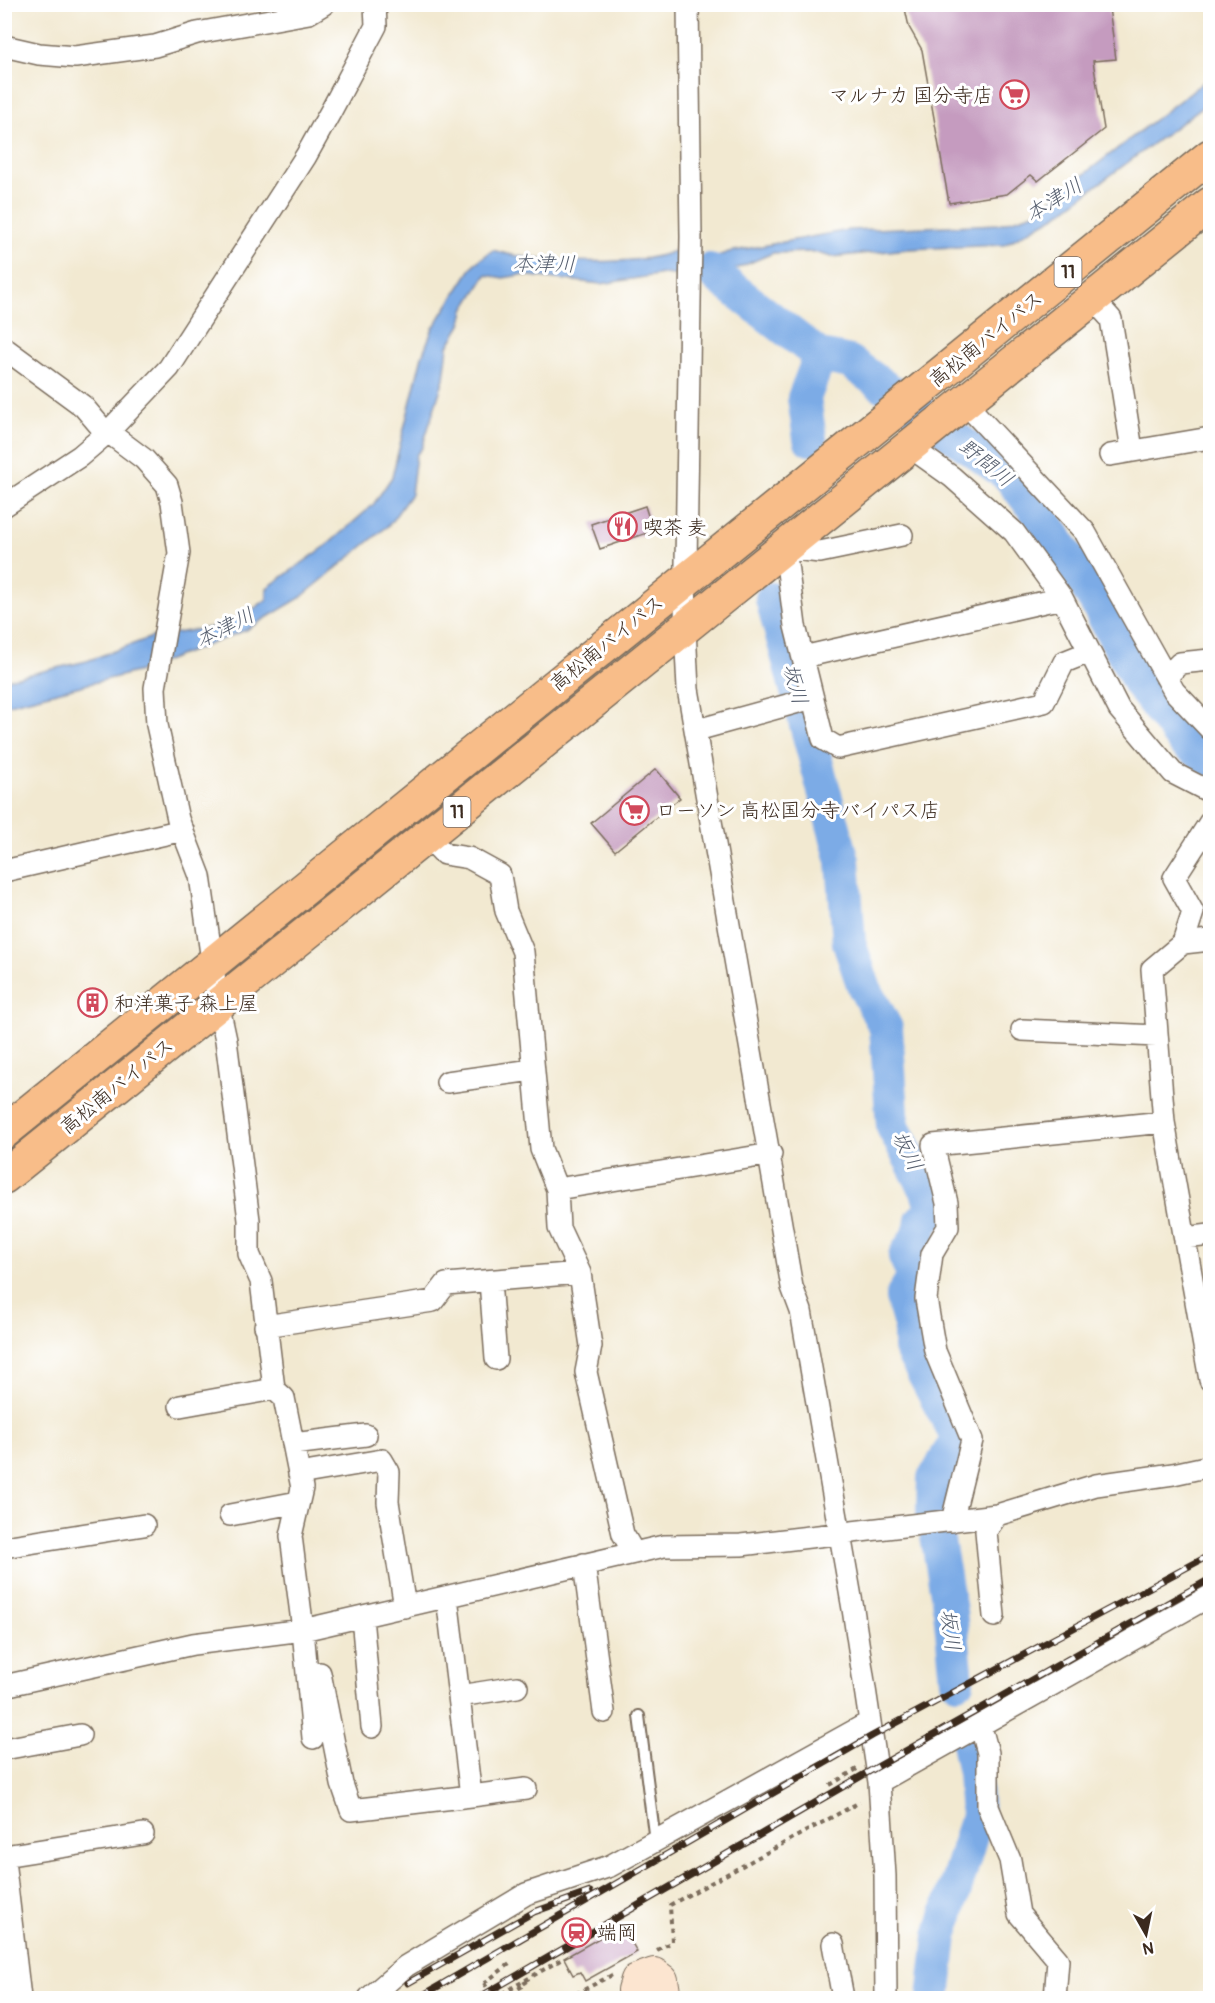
<svg xmlns="http://www.w3.org/2000/svg" width="1215" height="2003" viewBox="0 0 1215 2003" font-family="Pangolin,'Klee One',sans-serif">
	<style>
		.water { fill: #7cabe6; stroke: #5c6a82; stroke-width: 1.5 }
		.lines { fill: none; stroke-linecap: round; stroke-linejoin: round }
		.river { stroke: #7cabe6; stroke-width: 34 }
		.building { fill: #c59bbf }
		.service-casing { stroke: #7b6d5d; stroke-width: 14 }
		.minor-casing { stroke: #7b6d5d; stroke-width: 24 }
		.secondary-casing { stroke: #7b6d5d; stroke-width: 34 }
		.trunk-casing { stroke: #7b6d5d; stroke-width: 36 }
		.path { stroke: #7b6d5d; stroke-width: 4; stroke-dasharray: 4.5 4.5; stroke-linecap: butt }
		.service { stroke: #fff; stroke-width: 10 }
		.minor { stroke: #fff; stroke-width: 21 }
		.secondary { stroke: #fce5d0; stroke-width: 32 }
		.trunk { stroke: #f8bd89; stroke-width: 33 }
		.rail-casing { stroke: #3b2a1e; stroke-width: 7 }
		.rail { stroke: #fff; stroke-width: 4.5; stroke-dasharray: 14; stroke-linecap: butt }
		.path-bridge { stroke: #7b6d5d; stroke-width: 4; stroke-dasharray: 4.5 4.5; stroke-linecap: butt }
		.labels { text-anchor: middle; dominant-baseline: central; stroke-width: 6; stroke-linejoin: round; paint-order: stroke }
		.shield { fill: #fff; stroke: #766a62; stroke-width: 1.5 }
		.shield-label { font-size: 18px; font-weight: bold; fill: #3b2a1e }
		.poi-label { font-size: 20px; fill: #3b2a1e; stroke: #fff; text-anchor: start }
		.street-label { font-size: 20px; fill: #3b2a1e; stroke: #fff }
		.water-label { font-size: 21px; font-style: italic; fill: #555e6e; stroke: #fff }
	</style>
	<rect width="100%" height="100%" fill="#fff"/>
	<filter id="ink" filterUnits="userSpaceOnUse"><feTurbulence type="fractalNoise" baseFrequency=".0167" numOctaves="2"/><feDisplacementMap in="SourceGraphic" scale="12" xChannelSelector="R" yChannelSelector="G"/><feConvolveMatrix kernelMatrix="1 2 1 2 8 2 1 2 1" color-interpolation-filters="sRGB"/></filter>
	<filter id="wash" filterUnits="userSpaceOnUse"><feTurbulence type="fractalNoise" baseFrequency=".008" numOctaves="4" result="noise"/><feDisplacementMap in="SourceGraphic" scale="24" xChannelSelector="R" yChannelSelector="G"/><feGaussianBlur stdDeviation="1.35" result="paint"/><feColorMatrix in="noise" values="0 0 0 0 0 0 0 0 0 0 0 0 0 0 0 0 0 1.4 0 .05"/><feComposite in="paint" operator="in"/></filter>
	<g filter="url(#wash)">
		<rect width="100%" height="100%" fill="#f2e9d1"/>
		<path class="water" d="M 1210,77 L 1210,101 L 1057,215 L 1004,245 L 908,249 L 832,257 L 813,252 L 773,253 L 728,272 L 721,284 L 700,278 L 663,274 L 601,284 L 521,275 L 503,278 L 486,275 L 464,310 L 461,325 L 448,346 L 444,378 L 422,448 L 416,455 L 411,494 L 389,525 L 300,598 L 246,630 L 140,671 L 5,705 L 4,680 L 87,661 L 152,637 L 213,627 L 248,613 L 267,599 L 267,588 L 326,546 L 373,505 L 392,477 L 422,356 L 433,328 L 474,264 L 493,250 C 527,263 642,267 674,251 L 706,260 L 729,252 L 849,230 L 1000,224 L 1034,213 Z"/>
		<g class="lines">
			<path class="river" d="M 709,270 L 820,356 L 850,362 L 1009,476 L 1053,533 L 1097,604 L 1139,683 L 1183,741 L 1210,760
				M 810,439 L 804,398 L 820,356
				M 772,599 L 843,861 L 849,943 L 864,987 L 886,1028 L 893,1127 L 927,1191 L 933,1212 L 922,1220 L 920,1232 L 905,1256 L 914,1276 L 902,1297 L 910,1325 L 910,1348 L 956,1435 L 955,1446 C 944,1455 944,1468 934,1478 L 933,1512 L 950,1611 L 957,1681
				M 934,1998 L 941,1936 L 977,1816 L 974,1773 L 965,1727"/>
		</g>
		<g id="blocks">
			<path class="building" d="M 904,4 L 1086,4 L 1087,10 L 1109,8 L 1116,59 L 1093,61 L 1104,129 L 1038,181 L 1031,175 L 1007,194 L 949,203 L 922,50 L 909,27 Z
				M 645,506 L 653,531 L 600,549 L 591,524 Z
				M 656,769 L 680,798 L 615,851 L 591,823 Z
				M 622,1925 L 637,1952 L 585,1981 L 580,1972 L 573,1975 L 564,1958 Z"/>
		</g>
	</g>
	<g filter="url(#ink)">
		<use href="#blocks" fill-opacity="0" stroke="#7b6d5d" stroke-width="1.5"/>
		<g class="lines">
			<defs>
				<path id="service" d="M 639,1716 L 655,1841"/>
				<path id="minor" d="M 688,4 L 691,237 L 685,629 L 688,689 L 792,1287 L 801,1311 L 853,1609 L 879,1782 L 885,1876 L 886,1998
					M 4,46 L 39,54 L 75,57 L 155,46 L 197,33 L 309,13 L 324,4
					M 1093,299 L 1111,319 L 1132,450
					M 4,348 L 83,406 L 100,426 L 144,459 L 167,485 L 172,502 L 179,553 L 155,688 L 157,725 L 178,819 L 200,876 L 218,1003 L 226,1040 L 249,1220 L 249,1254 L 261,1281 L 274,1389 L 284,1398 L 302,1488 L 291,1536 L 303,1630 L 313,1738
					M 965,403 L 1085,532 L 1174,691 L 1210,729
					M 910,447 L 952,477 L 1014,532 L 1062,598 L 1119,709 L 1173,773 L 1210,792
					M 1110,455 L 1210,438
					M 4,506 L 80,456 L 108,432 L 169,368 L 306,156 L 331,111 L 376,26 L 375,4
					M 902,535 L 820,552 L 785,548 L 795,626 L 823,739 L 838,748 L 1044,702 L 1064,662 L 1089,652
					M 803,657 L 1062,598
					M 1166,677 L 1180,663 L 1210,660
					M 697,730 L 813,698
					M 1210,822 L 1174,878 L 1193,912 L 1183,943 L 1152,969 L 1164,1122 L 1210,1380
					M 427,836 L 444,854 L 469,858 L 500,875 L 506,911 L 523,952 L 541,1149 L 557,1189 L 559,1228 L 580,1273 L 591,1346 L 586,1372 L 623,1534 L 634,1553
					M 4,871 L 183,830
					M 1183,943 L 1210,940
					M 1022,1030 L 1157,1036
					M 447,1082 L 532,1070
					M 557,1189 L 771,1154
					M 1185,1238 L 1210,1235
					M 490,1281 L 496,1359
					M 265,1326 L 433,1301 L 446,1284 L 580,1273
					M 180,1406 L 274,1389
					M 293,1444 L 366,1435
					M 299,1474 L 382,1460 L 389,1472 L 388,1502 L 405,1607
					M 230,1515 L 298,1502
					M 952,1521 L 972,1440 L 935,1351 L 926,1299 L 932,1254 L 948,1227 L 947,1203 L 933,1145 L 1164,1122
					M 4,1547 L 144,1525
					M 584,1564 L 604,1712
					M 994,1616 L 986,1531 L 997,1515
					M 362,1617 L 372,1727
					M 320,1673 L 342,1784 L 351,1810 L 471,1796 L 447,1597
					M 4,1686 L 193,1644 L 303,1630 L 664,1546 L 741,1545 L 997,1515 L 1096,1485 L 1173,1474 L 1210,1466
					M 459,1696 L 517,1687
					M 981,1727 L 988,1753 L 988,1807 L 1010,1860 L 1019,1914 L 1058,1960 L 1055,1998
					M 4,1749 L 80,1735
					M 879,1782 L 1210,1596
					M 471,1796 L 526,1789
					M 4,1856 L 143,1834
					M 4,1860 L 20,1998
					M 833,1944 L 843,1998
					M 369,1998 L 406,1966 L 526,1894 L 610,1866 L 870,1722"/>
				<path id="secondary" d="M 636,1998 L 634,1990 L 637,1980 L 654,1974 L 662,1980 L 665,1998"/>
				<path id="trunk" d="M 4,1132 L 1210,156
					M 4,1177 L 1210,204"/>
			</defs>
			<use href="#service" class="service-casing"/>
			<use href="#minor" class="minor-casing"/>
			<use href="#secondary" class="secondary-casing"/>
			<use href="#trunk" class="trunk-casing"/>
			<path class="path" d="M 830,1785 L 857,1769
				M 657,1950 L 672,1942 L 670,1905 L 860,1802
				M 484,1983 L 511,1963
				M 494,1998 L 564,1958
				M 503,1998 L 526,1984 L 524,1981
				M 568,1998 L 614,1974"/>
			<use href="#service" class="service"/>
			<use href="#minor" class="minor"/>
			<use href="#secondary" class="secondary"/>
			<use href="#trunk" class="trunk"/>
			<defs>
				<path id="rail" d="M 408,1983 L 534,1912 L 590,1892
					M 418,1998 L 872,1736 L 1210,1555
					M 478,1998 L 877,1767 L 1210,1579"/>
			</defs>
			<use href="#rail" class="rail-casing"/>
			<use href="#rail" class="rail"/>
			<path class="path-bridge" d="M 484,1983 L 494,1998"/>
		</g>
	</g>
	<defs>
		<symbol id="supermarket-ring" viewBox="-11 -11 22 22"><circle r="9.5" fill="#fff" stroke="#d1495b" stroke-width="1.5"/><path d="M-6-5.5h2.5l.6 2H6L4.5 2H-2.5L-4.4-4H-6ZM-1.5 3.2a1.3 1.3 0 1 0 .1 0ZM3 3.2a1.3 1.3 0 1 0 .1 0Z" fill="#d1495b"/></symbol>
		<symbol id="restaurant-ring" viewBox="-11 -11 22 22"><circle r="9.5" fill="#fff" stroke="#d1495b" stroke-width="1.5"/><path d="M-5-6h1v4h1v-4h1v4h1v-4h1v5L-1.5 .5V6h-2V.5L-5-1ZM5-6V6H3V1.5H1.5Q1.5-4 5-6Z" fill="#d1495b"/></symbol>
		<symbol id="building-ring" viewBox="-11 -11 22 22"><circle r="9.5" fill="#fff" stroke="#d1495b" stroke-width="1.5"/><path d="M-4-6H4V6H1V3H-1V6H-4ZM-2.5-4.3h1.7v1.8h-1.7ZM.8-4.3h1.7v1.8H.8ZM-2.5-1h1.7V.8h-1.7ZM.8-1h1.7V.8H.8Z" fill="#d1495b"/></symbol>
		<symbol id="station-ring" viewBox="-11 -11 22 22"><circle r="9.5" fill="#fff" stroke="#d1495b" stroke-width="1.5"/><path d="M-3-6H3Q5-6 5-4V2Q5 4 3 4L4.5 6H3L1.5 4h-3L-3 6H-4.5L-3 4Q-5 4-5 2V-4Q-5-6-3-6ZM-3.5-4v3h7v-3ZM-3.5 1v1.5H-2V1ZM2 1v1.5H3.5V1Z" fill="#d1495b"/></symbol>
	</defs>
	<g fill-rule="evenodd">
		<use href="#supermarket-ring" x="998" y="78" width="33" height="33"/>
		<use href="#restaurant-ring" x="606" y="510" width="33" height="33"/>
		<use href="#supermarket-ring" x="618" y="794" width="33" height="33"/>
		<use href="#building-ring" x="76" y="986" width="33" height="33"/>
		<use href="#station-ring" x="560" y="1916" width="33" height="33"/>
	</g>
	<g class="labels">
		<g class="shield">
			<rect x="1054.5" y="257" width="27" height="30" rx="4.5"/>
			<rect x="443.5" y="797" width="27" height="30" rx="4.5"/>
		</g>
		<g class="shield-label">
			<text x="1068" y="272">11</text>
			<text x="457" y="812">11</text>
		</g>
		<g class="poi-label">
			<text x="993" y="95" text-anchor="end">マルナカ 国分寺店</text>
			<text x="643" y="527">喫茶 麦</text>
			<text x="656" y="810">ローソン 高松国分寺バイパス店</text>
			<text x="114" y="1003">和洋菓子 森上屋</text>
			<text x="597" y="1932">端岡</text>
		</g>
		<g class="street-label">
			<text transform="translate(986 339) rotate(-39)">高松南バイパス</text>
			<text transform="translate(607 643) rotate(-39)">高松南バイパス</text>
			<text transform="translate(117 1086) rotate(-39)">高松南バイパス</text>
		</g>
		<g class="water-label">
			<text transform="translate(1054 200) rotate(-32)">本津川</text>
			<text transform="translate(544 264) rotate(1)">本津川</text>
			<text transform="translate(986 463) rotate(39)">野間川</text>
			<text transform="translate(225 628) rotate(-27)">本津川</text>
			<text transform="translate(795 684) rotate(75)">坂川</text>
			<text transform="translate(907 1151) rotate(63)">坂川</text>
			<text transform="translate(950 1630) rotate(82)">坂川</text>
		</g>
	</g>
	<rect width="1215" height="2003" fill="none" stroke="#fff" stroke-width="24"/>
	<g transform="translate(1146 1934) rotate(171)" stroke="#ffffff" stroke-width="4.5" paint-order="stroke">
	<path d="M0-4.5L10 22L0 15L-10 22Z" fill="#3b2a1e"/>
	<text y="-9" font-size="16" font-weight="bold" text-anchor="middle" fill="#3b2a1e">N</text>
	</g>
</svg>
